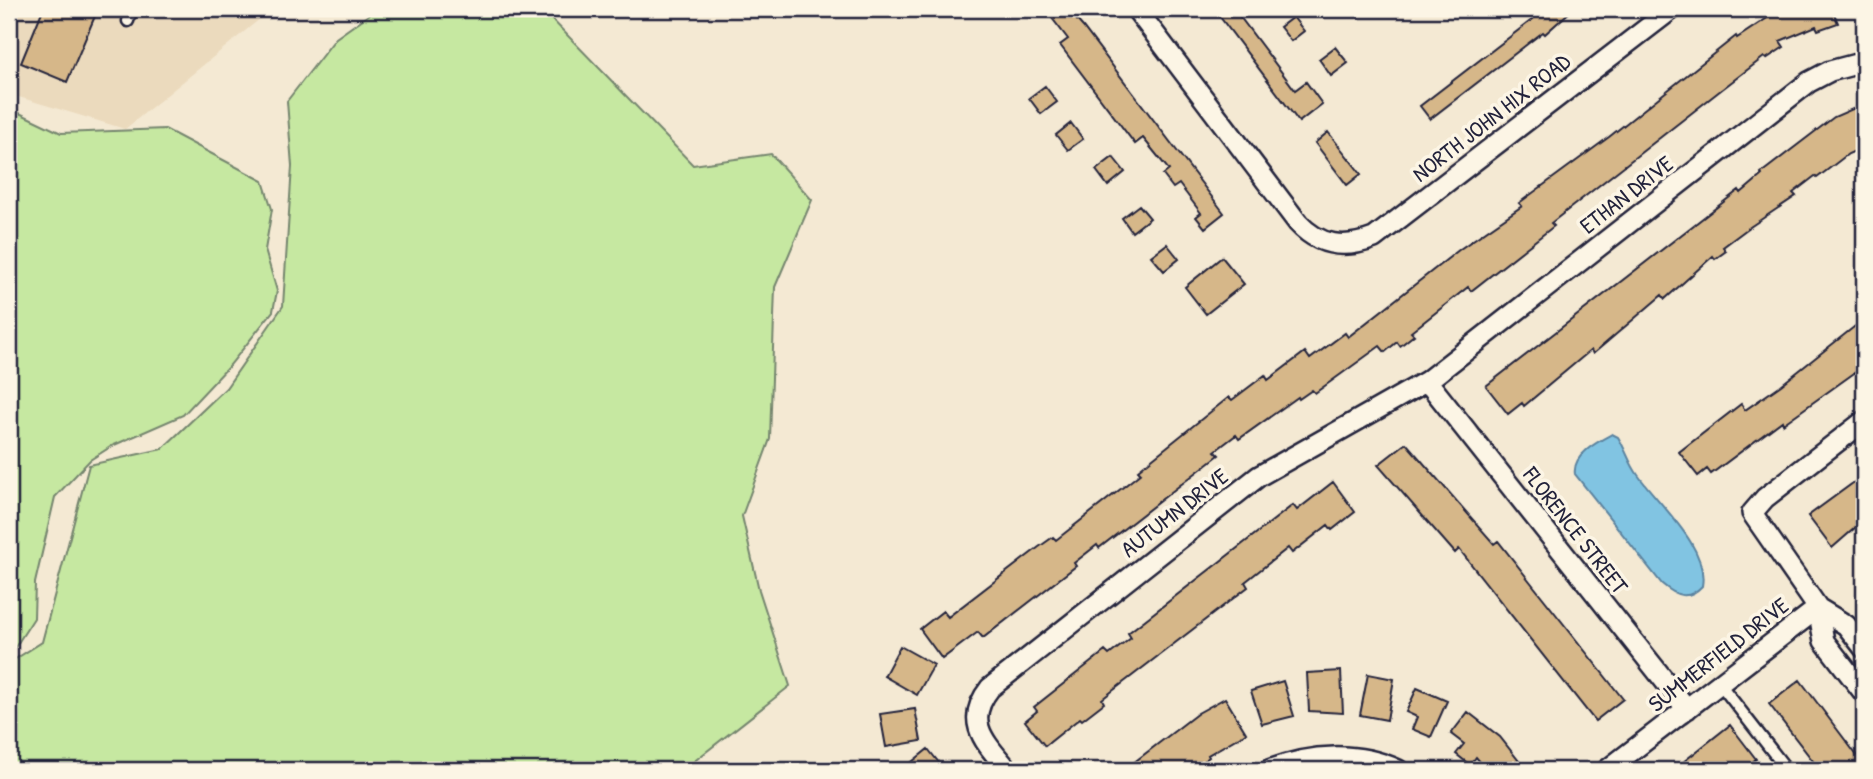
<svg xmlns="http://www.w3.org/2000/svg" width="1873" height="779" viewBox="0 0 1873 779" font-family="'Patrick Hand',sans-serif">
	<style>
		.built { fill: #ebdabd }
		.green { fill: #c6e8a1; stroke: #74856e; stroke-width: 2 }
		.water { fill: #81c4e2; stroke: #5b839f; stroke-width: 2 }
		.building { fill: #d6b789; stroke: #22223b; stroke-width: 2 }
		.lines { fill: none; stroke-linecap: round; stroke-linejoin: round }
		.service-casing { stroke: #22223b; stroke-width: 15 }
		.minor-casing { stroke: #22223b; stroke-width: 24 }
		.service { stroke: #fcf5e5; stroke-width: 10 }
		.minor { stroke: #fcf5e5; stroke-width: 19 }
		.labels { text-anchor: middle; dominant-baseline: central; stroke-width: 7; stroke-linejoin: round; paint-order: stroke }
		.street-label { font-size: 23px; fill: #22223b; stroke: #fcf5e5 }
	</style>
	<rect width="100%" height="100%" fill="#f4e9d3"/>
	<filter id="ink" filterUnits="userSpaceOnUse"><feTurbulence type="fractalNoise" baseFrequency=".0143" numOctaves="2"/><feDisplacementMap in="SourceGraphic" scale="14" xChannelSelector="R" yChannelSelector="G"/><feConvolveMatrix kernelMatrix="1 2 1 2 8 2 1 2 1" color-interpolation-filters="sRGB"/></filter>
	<g filter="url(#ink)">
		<path class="built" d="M 17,9 L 272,9 L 125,129 L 9,94 L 9,28 Z"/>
		<path class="green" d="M 377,9 L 542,9 L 693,165 L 771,154 L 812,200 L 775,287 L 770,439 L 742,516 L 759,590 L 790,686 L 683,770 L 9,770 L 9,663 L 42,642 L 89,465 L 162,449 L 226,388 L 283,306 L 292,166 L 287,101 L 336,38 Z
			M 15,111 L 61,133 L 165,129 L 263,181 L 272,209 L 265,250 L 277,291 L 273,311 L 230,365 L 183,415 L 112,446 L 90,460 L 55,497 L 35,583 L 34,618 L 14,649 L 9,652 L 9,115 Z"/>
		<path class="water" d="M 1612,434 L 1618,437 C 1626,450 1629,463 1638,475 C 1659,505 1709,547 1702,586 C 1688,601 1676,596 1662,584 L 1575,474 C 1572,455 1597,442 1612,434 Z"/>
		<path class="building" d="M 43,9 L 98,9 L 67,82 L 21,63 Z
			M 1045,9 L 1067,9 L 1083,27 L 1224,213 L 1205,228 L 1196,217 L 1201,213 L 1179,184 L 1173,188 L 1163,175 L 1169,170 L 1143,138 L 1135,144 L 1060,45 L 1068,39 Z
			M 1214,9 L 1234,9 L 1295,90 L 1306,82 L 1322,104 L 1299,122 Z
			M 1525,9 L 1573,9 L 1545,34 L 1543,32 L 1430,119 L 1420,106 L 1533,19 Z
			M 1781,9 L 1832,9 L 1838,23 L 1818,30 L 1816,26 L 1780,41 L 1784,47 L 1766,59 L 1764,57 L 1721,90 L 1551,223 L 1554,226 L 1471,291 L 1468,287 L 1411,332 L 1414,335 L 1400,346 L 1397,342 L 1385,352 L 1380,346 L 1315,393 L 1312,390 L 1299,399 L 1298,397 L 1239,439 L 1236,435 L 1215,451 L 1219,455 L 1099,548 L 1097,545 L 1074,563 L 1076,566 L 983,638 L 978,632 L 942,659 L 920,629 L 943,611 L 948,617 L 1039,547 L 1053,537 L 1056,540 L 1141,473 L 1138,470 L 1229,397 L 1232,400 L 1265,375 L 1268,380 L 1305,352 L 1310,359 L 1345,333 L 1348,337 L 1460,249 L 1522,206 L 1519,203 L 1609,137 L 1736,36 L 1737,38 Z
			M 1293,17 L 1304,31 L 1291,41 L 1280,27 Z
			M 1335,47 L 1348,63 L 1331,76 L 1319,59 Z
			M 1045,86 L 1057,102 L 1041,114 L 1029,98 Z
			M 1864,104 L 1864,147 L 1848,154 L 1817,178 L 1815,176 L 1793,193 L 1796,196 L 1747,229 L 1723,247 L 1726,251 L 1715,259 L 1713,256 L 1665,299 L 1662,295 L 1593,354 L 1591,350 L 1524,406 L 1522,403 L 1508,414 L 1486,386 L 1739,190 L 1741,193 L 1762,175 L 1761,173 L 1834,117 Z
			M 1071,123 L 1083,139 L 1068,150 L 1056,135 Z
			M 1328,132 L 1361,174 L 1347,185 L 1315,143 Z
			M 1113,157 L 1125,172 L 1108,186 L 1096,170 Z
			M 1139,205 L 1150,218 L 1132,232 L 1122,218 Z
			M 1167,244 L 1179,259 L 1164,271 L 1151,256 Z
			M 1222,257 L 1244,284 L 1206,314 L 1185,287 Z
			M 1864,319 L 1864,366 L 1783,424 L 1782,421 L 1711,474 L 1707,469 L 1698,476 L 1679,452 L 1741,404 L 1745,410 L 1781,385 Z
			M 1406,443 L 1494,544 L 1498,541 L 1623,699 L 1595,721 L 1459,549 L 1455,553 L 1378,465 Z
			M 1864,475 L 1864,520 L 1832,548 L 1808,516 Z
			M 1333,482 L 1355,512 L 1332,530 L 1328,525 L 1292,553 L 1288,548 L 1245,582 L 1248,587 L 1102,699 L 1104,703 L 1082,720 L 1080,718 L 1045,746 L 1025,721 L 1037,711 L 1034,707 L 1105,651 L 1109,655 L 1131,638 L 1128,633 L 1293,505 L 1297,510 Z
			M 900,646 L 934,665 L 917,695 L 884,676 Z
			M 1341,671 L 1343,713 L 1309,711 L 1307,673 Z
			M 1368,674 L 1394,679 L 1387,720 L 1360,715 Z
			M 1800,680 L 1864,765 L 1864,770 L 1820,770 L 1769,704 Z
			M 1283,681 L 1294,716 L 1262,724 L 1251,691 Z
			M 1417,688 L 1447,701 L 1431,737 L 1412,729 L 1417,717 L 1406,712 Z
			M 1225,698 L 1246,733 L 1208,755 L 1209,757 L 1193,770 L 1124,770 L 1198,713 Z
			M 915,709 L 921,741 L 886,747 L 880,714 Z
			M 1468,712 L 1500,737 L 1526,770 L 1487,770 L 1476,757 L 1470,765 L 1456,754 L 1464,744 L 1451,734 Z
			M 1730,725 L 1756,759 L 1742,770 L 1673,770 Z
			M 928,749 L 940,764 L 932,770 L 902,770 Z"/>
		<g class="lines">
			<defs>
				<path id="service" d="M 128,21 L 132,9
					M 1720,684 L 1787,770"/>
				<path id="minor" d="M 1136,9 L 1298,223 C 1320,247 1345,249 1374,238 L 1672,9
					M 1427,381 L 1687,709
					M 1818,608 L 1824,641 L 1864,693
					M 1818,608 L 1846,625 L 1864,648
					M 1008,770 C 985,742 963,722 990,688 L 1259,476 L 1427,381 L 1809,82 L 1830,71 L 1864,62
					M 1269,770 C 1311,754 1357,751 1398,770
					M 1607,770 L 1818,608 L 1752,513 L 1765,498 L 1864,421"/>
			</defs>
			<use href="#service" class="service-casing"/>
			<use href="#minor" class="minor-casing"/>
			<use href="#service" class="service"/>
			<use href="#minor" class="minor"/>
		</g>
	</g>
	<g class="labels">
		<g class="street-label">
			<text transform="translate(1491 117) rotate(-38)">NORTH JOHN HIX ROAD</text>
			<text transform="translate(1626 194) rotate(-38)">ETHAN DRIVE</text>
			<text transform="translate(1174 512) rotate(-38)">AUTUMN DRIVE</text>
			<text transform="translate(1576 530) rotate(52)">FLORENCE STREET</text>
			<text transform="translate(1718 654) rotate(-38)">SUMMERFIELD DRIVE</text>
		</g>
	</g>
	<rect width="1873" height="779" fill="none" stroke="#fcf5e5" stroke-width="35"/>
	<rect x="18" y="18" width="1838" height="744" fill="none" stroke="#22223b" stroke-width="2.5" filter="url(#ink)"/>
</svg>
